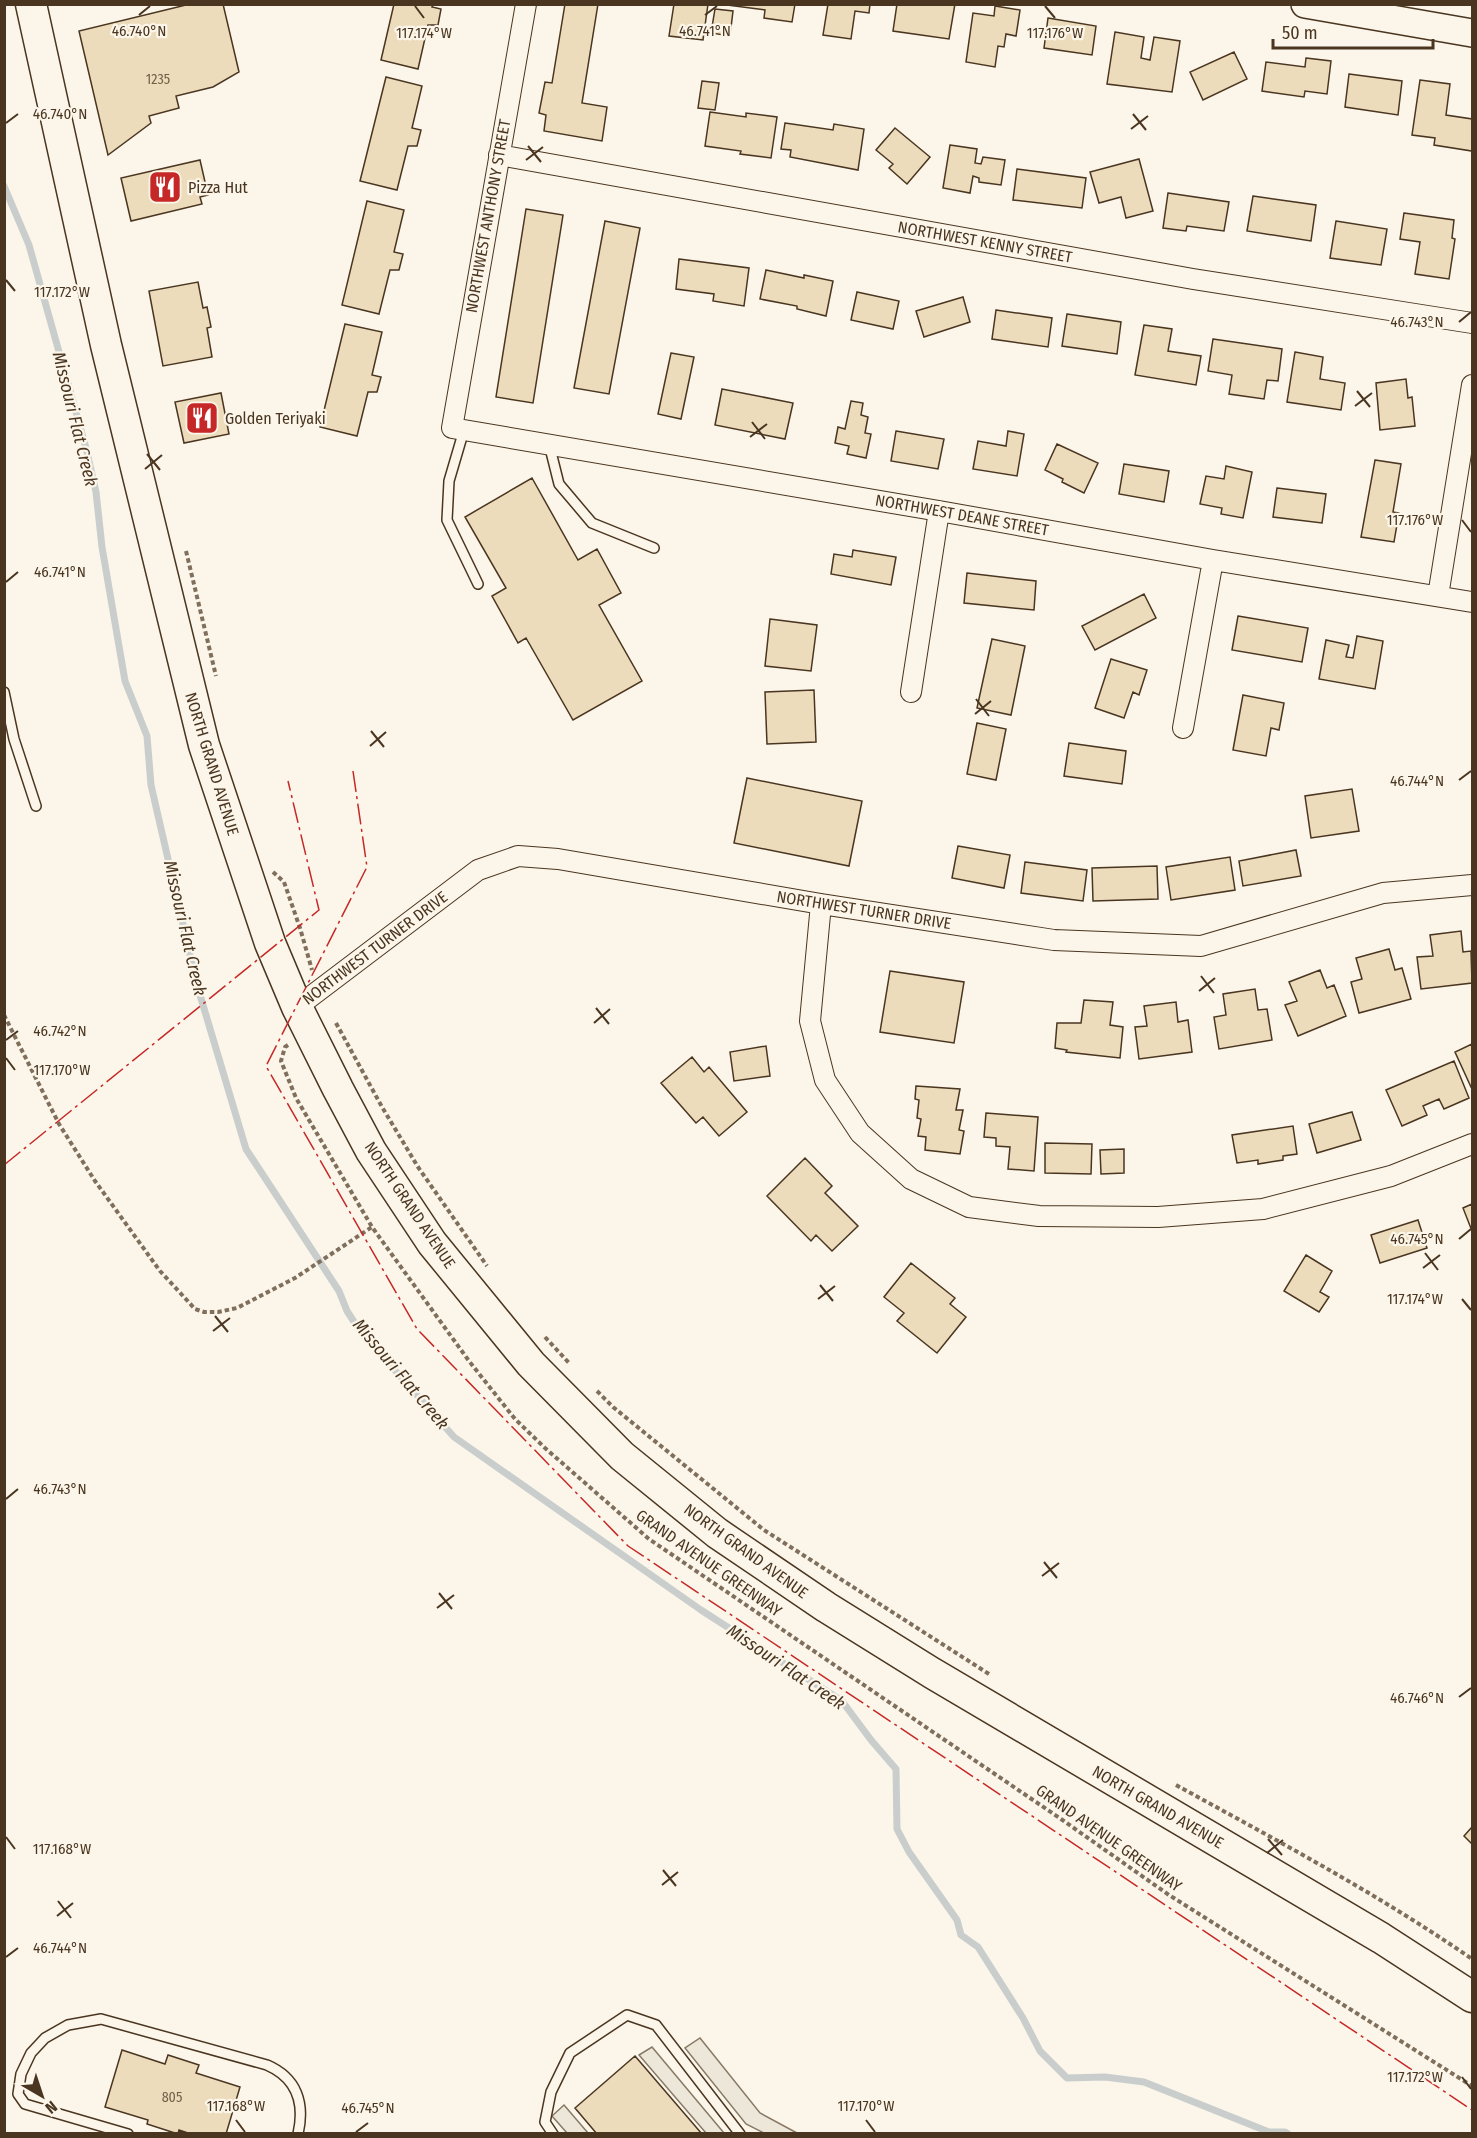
<svg xmlns="http://www.w3.org/2000/svg" width="1477" height="2138" viewBox="0 0 1477 2138" font-family="'Fira Sans Condensed',sans-serif">
	<style>
		.parking { fill: #ede7d9; stroke: #887966; stroke-width: 1.5 }
		.lines { fill: none; stroke-linecap: round; stroke-linejoin: round }
		.stream { stroke: #c9cecd; stroke-width: 7 }
		.building { fill: #ecdcbc; stroke: #4a3520; stroke-width: 1.5 }
		.lane-casing { stroke: #4a3520; stroke-width: 12 }
		.street-casing { stroke: #4a3520; stroke-width: 22 }
		.secondary-casing { stroke: #4a3520; stroke-width: 30 }
		.primary-casing { stroke: #4a3520; stroke-width: 33 }
		.path { stroke: #7f6f5c; stroke-width: 4; stroke-dasharray: 4.5 3; stroke-linecap: butt }
		.lane { stroke: #fbf6e9; stroke-width: 9 }
		.street { stroke: #fbf6e9; stroke-width: 20 }
		.secondary { stroke: #fbf6e9; stroke-width: 27 }
		.primary { stroke: #fbf6e9; stroke-width: 30 }
		.power { stroke: #c62828; stroke-width: 1.5; stroke-dasharray: 21 4.5 3 4.5; stroke-linecap: butt }
		.ticks { fill: none; stroke: #4a3520; stroke-width: 2 }
		.labels { text-anchor: middle; dominant-baseline: central; stroke-width: 4.5; stroke-linejoin: round; paint-order: stroke }
		.number-label { font-size: 14px; fill: #725f47 }
		.poi-label { font-size: 16px; fill: #4a3520; stroke: #fbf6e9; text-anchor: start }
		.street-label { font-size: 16px; fill: #4a3520; stroke: #fbf6e9 }
		.water-label { font-size: 18px; font-style: italic; fill: #4a3520; stroke: #fbf6e9 }
		.ticks-label { font-size: 15px; text-anchor: middle; fill: #4a3520; stroke: #fbf6e9; stroke-width: 4.5; stroke-linejoin: round; paint-order: stroke }
	</style>
	<rect width="100%" height="100%" fill="#fbf6e9"/>
	<path class="parking" d="M 700,2038 L 760,2113 L 797,2133 L 764,2133 L 746,2124 L 685,2048 Z
		M 652,2047 L 724,2133 L 706,2133 L 639,2055 Z
		M 564,2105 L 588,2133 L 567,2133 L 552,2116 Z"/>
	<g class="lines">
		<path class="stream" d="M 4,186 L 29,245 L 86,448 L 96,492 L 102,547 L 125,681 L 147,736 L 151,785 L 197,985 L 246,1149 L 339,1291 L 347,1311 L 360,1331 L 454,1437 L 701,1610 L 842,1701 L 871,1740 L 896,1769 L 897,1829 L 909,1852 L 957,1920 L 961,1935 L 978,1947 L 1023,2018 L 1040,2051 L 1067,2078 L 1105,2077 L 1144,2082 L 1269,2132 L 1285,2132 L 1288,2134"/>
	</g>
	<path class="building" d="M 190,4 L 223,4 L 239,72 L 213,87 L 176,96 L 179,108 L 149,116 L 151,123 L 108,155 L 79,31 Z
		M 394,4 L 433,4 L 432,7 L 441,9 L 438,25 L 428,25 L 418,69 L 381,60 Z
		M 565,4 L 598,4 L 582,103 L 607,107 L 602,141 L 544,131 L 546,115 L 539,113 L 545,82 L 552,83 Z
		M 674,4 L 708,4 L 703,40 L 669,36 Z
		M 795,4 L 792,22 L 764,18 L 765,10 L 727,5 Z
		M 828,4 L 870,4 L 869,13 L 855,11 L 851,39 L 823,35 Z
		M 897,4 L 955,4 L 949,39 L 893,31 Z
		M 995,6 L 1020,10 L 1016,36 L 1006,34 L 1004,47 L 998,46 L 995,67 L 966,62 L 973,13 L 994,16 Z
		M 715,9 L 733,11 L 730,36 L 711,33 Z
		M 1048,18 L 1096,26 L 1092,55 L 1044,48 Z
		M 1115,32 L 1144,37 L 1141,58 L 1150,60 L 1154,37 L 1180,41 L 1172,92 L 1107,84 Z
		M 1234,52 L 1247,79 L 1203,100 L 1190,72 Z
		M 1306,58 L 1331,61 L 1327,94 L 1305,91 L 1304,97 L 1262,91 L 1266,62 L 1305,67 Z
		M 1349,74 L 1402,81 L 1398,115 L 1345,107 Z
		M 386,77 L 422,86 L 412,128 L 421,130 L 417,146 L 408,146 L 397,190 L 360,181 Z
		M 1420,80 L 1450,84 L 1446,115 L 1472,119 L 1472,151 L 1434,145 L 1435,138 L 1412,135 Z
		M 702,81 L 719,83 L 715,110 L 698,108 Z
		M 710,112 L 746,117 L 746,113 L 777,117 L 771,158 L 740,154 L 741,151 L 705,146 Z
		M 785,123 L 833,130 L 834,124 L 864,129 L 858,170 L 790,157 L 791,150 L 781,149 Z
		M 895,128 L 930,157 L 907,184 L 889,168 L 893,164 L 876,150 Z
		M 950,145 L 977,149 L 975,163 L 981,164 L 983,157 L 1005,160 L 1001,185 L 979,182 L 979,178 L 973,176 L 970,193 L 943,188 Z
		M 1139,159 L 1153,211 L 1126,218 L 1121,197 L 1099,203 L 1090,172 Z
		M 200,160 L 208,195 L 200,197 L 202,204 L 131,221 L 121,178 Z
		M 1017,169 L 1086,178 L 1082,208 L 1013,200 Z
		M 1168,193 L 1229,202 L 1224,231 L 1187,226 L 1186,231 L 1163,228 Z
		M 1253,196 L 1316,205 L 1311,241 L 1247,231 Z
		M 367,201 L 404,210 L 394,252 L 403,254 L 399,270 L 390,270 L 379,314 L 342,305 Z
		M 526,209 L 563,215 L 533,403 L 496,397 Z
		M 1404,213 L 1454,220 L 1452,238 L 1455,239 L 1449,279 L 1415,274 L 1420,242 L 1400,239 Z
		M 605,221 L 640,228 L 609,394 L 574,388 Z
		M 1336,221 L 1387,229 L 1381,265 L 1330,258 Z
		M 679,259 L 749,268 L 744,306 L 713,301 L 714,294 L 676,289 Z
		M 766,270 L 804,278 L 804,275 L 833,281 L 826,316 L 797,309 L 797,306 L 760,299 Z
		M 198,282 L 203,308 L 207,307 L 211,327 L 207,328 L 212,357 L 163,366 L 149,291 Z
		M 857,292 L 899,301 L 893,329 L 851,320 Z
		M 963,297 L 970,322 L 924,337 L 916,311 Z
		M 996,310 L 1052,318 L 1048,347 L 992,339 Z
		M 1067,314 L 1121,322 L 1117,354 L 1062,346 Z
		M 345,324 L 382,332 L 372,375 L 381,377 L 377,392 L 368,392 L 357,436 L 320,427 Z
		M 1144,325 L 1172,329 L 1168,351 L 1201,356 L 1196,385 L 1135,375 Z
		M 1213,339 L 1282,349 L 1278,381 L 1267,380 L 1264,399 L 1229,394 L 1232,375 L 1208,371 Z
		M 1295,352 L 1323,357 L 1320,379 L 1345,383 L 1341,410 L 1287,402 Z
		M 671,353 L 694,357 L 681,419 L 658,414 Z
		M 1406,379 L 1408,398 L 1412,397 L 1415,426 L 1380,430 L 1376,383 Z
		M 722,389 L 793,403 L 785,439 L 715,425 Z
		M 221,393 L 229,434 L 184,443 L 175,402 Z
		M 851,401 L 863,403 L 861,415 L 868,417 L 865,433 L 871,434 L 866,458 L 847,454 L 849,446 L 835,443 L 838,427 L 845,429 Z
		M 896,431 L 944,439 L 938,469 L 891,461 Z
		M 1008,431 L 1024,434 L 1017,476 L 973,469 L 978,441 L 1006,446 Z
		M 1057,444 L 1098,463 L 1084,493 L 1062,482 L 1063,479 L 1045,470 Z
		M 1375,460 L 1401,464 L 1393,512 L 1399,513 L 1394,542 L 1361,537 Z
		M 1124,464 L 1169,471 L 1164,502 L 1119,494 Z
		M 1226,466 L 1252,472 L 1243,518 L 1221,514 L 1222,508 L 1200,504 L 1206,476 L 1224,479 Z
		M 532,478 L 578,560 L 597,549 L 621,593 L 599,605 L 642,681 L 573,720 L 526,638 L 518,643 L 492,596 L 506,588 L 465,517 Z
		M 1277,488 L 1326,494 L 1322,523 L 1273,517 Z
		M 853,550 L 896,557 L 891,585 L 831,574 L 834,554 L 852,557 Z
		M 967,573 L 1036,581 L 1034,610 L 964,603 Z
		M 1144,594 L 1156,618 L 1095,650 L 1082,626 Z
		M 1238,616 L 1308,628 L 1302,662 L 1232,650 Z
		M 770,619 L 817,625 L 811,671 L 765,666 Z
		M 1357,636 L 1383,641 L 1375,689 L 1319,679 L 1326,640 L 1349,645 L 1346,657 L 1353,658 Z
		M 992,639 L 1025,646 L 1011,715 L 977,708 Z
		M 1111,659 L 1147,670 L 1139,695 L 1133,692 L 1124,718 L 1095,708 Z
		M 814,690 L 816,742 L 767,744 L 765,692 Z
		M 1243,695 L 1284,703 L 1279,730 L 1271,728 L 1266,756 L 1233,750 Z
		M 977,723 L 1006,729 L 996,780 L 967,774 Z
		M 1069,743 L 1126,751 L 1122,784 L 1064,776 Z
		M 747,778 L 862,801 L 849,866 L 734,843 Z
		M 1352,789 L 1359,831 L 1311,838 L 1305,796 Z
		M 958,846 L 1010,855 L 1004,888 L 952,878 Z
		M 1296,850 L 1301,876 L 1243,886 L 1239,861 Z
		M 1230,857 L 1235,890 L 1171,900 L 1166,867 Z
		M 1025,862 L 1087,870 L 1083,901 L 1021,893 Z
		M 1157,866 L 1158,899 L 1093,901 L 1092,868 Z
		M 1461,931 L 1463,952 L 1471,951 L 1472,983 L 1421,989 L 1417,957 L 1433,956 L 1430,935 Z
		M 1389,949 L 1395,970 L 1402,968 L 1411,999 L 1359,1013 L 1351,982 L 1362,979 L 1356,958 Z
		M 1320,970 L 1327,988 L 1334,985 L 1346,1016 L 1298,1036 L 1285,1005 L 1297,1001 L 1289,982 Z
		M 890,971 L 964,982 L 954,1043 L 880,1032 Z
		M 1255,989 L 1258,1010 L 1267,1009 L 1272,1040 L 1219,1049 L 1214,1017 L 1226,1015 L 1223,994 Z
		M 1084,1000 L 1113,1002 L 1110,1025 L 1123,1027 L 1120,1058 L 1066,1052 L 1067,1050 L 1055,1048 L 1057,1023 L 1081,1023 Z
		M 1176,1002 L 1178,1022 L 1188,1020 L 1192,1052 L 1139,1059 L 1135,1027 L 1147,1026 L 1144,1006 Z
		M 1472,1044 L 1472,1086 L 1471,1087 L 1455,1052 Z
		M 766,1046 L 770,1076 L 734,1081 L 730,1052 Z
		M 692,1057 L 704,1072 L 709,1067 L 747,1112 L 719,1136 L 703,1117 L 696,1123 L 661,1083 Z
		M 1454,1061 L 1469,1098 L 1444,1109 L 1439,1099 L 1423,1106 L 1427,1115 L 1402,1126 L 1386,1090 Z
		M 916,1086 L 960,1089 L 956,1110 L 963,1110 L 959,1130 L 964,1131 L 960,1154 L 925,1150 L 926,1137 L 918,1136 L 921,1119 L 917,1118 L 919,1100 L 915,1099 Z
		M 1352,1112 L 1361,1140 L 1317,1153 L 1309,1124 Z
		M 986,1113 L 1038,1117 L 1034,1171 L 1008,1169 L 1010,1147 L 996,1146 L 996,1138 L 984,1137 Z
		M 1293,1126 L 1297,1154 L 1283,1156 L 1283,1160 L 1258,1164 L 1258,1160 L 1237,1163 L 1232,1135 Z
		M 1045,1143 L 1092,1144 L 1091,1174 L 1045,1173 Z
		M 1124,1149 L 1124,1173 L 1101,1174 L 1100,1150 Z
		M 805,1158 L 832,1186 L 825,1193 L 858,1226 L 832,1251 L 816,1235 L 811,1241 L 767,1196 Z
		M 1472,1204 L 1472,1231 L 1463,1208 Z
		M 1418,1220 L 1427,1248 L 1380,1263 L 1371,1235 Z
		M 1306,1255 L 1332,1271 L 1320,1292 L 1329,1297 L 1319,1312 L 1284,1291 Z
		M 911,1263 L 955,1298 L 950,1304 L 966,1317 L 937,1353 L 897,1321 L 904,1313 L 884,1297 Z
		M 1472,1827 L 1472,1844 L 1464,1836 Z
		M 122,2050 L 165,2064 L 168,2055 L 199,2065 L 196,2073 L 240,2087 L 226,2134 L 191,2134 L 179,2130 L 178,2134 L 147,2124 L 148,2120 L 105,2107 Z
		M 635,2056 L 702,2134 L 597,2134 L 575,2108 Z"/>
	<g class="lines">
		<defs>
			<path id="lane" d="M 464,430 L 449,481 L 447,520 L 478,584
				M 549,444 L 559,484 L 592,523 L 654,548
				M 4,692 L 14,739 L 36,806
				M 128,2134 L 25,2104 L 18,2094 L 21,2074 L 31,2053 L 45,2038 L 68,2025 L 101,2019 L 267,2065 C 297,2078 305,2103 298,2134
				M 553,2134 L 545,2122 L 551,2092 L 570,2053 L 627,2015 L 656,2025 L 740,2134"/>
			<path id="street" d="M 526,4 L 452,428 L 939,511 L 1213,560 L 1472,602
				M 499,155 L 1193,279 L 1472,323
				M 1438,596 L 1472,385
				M 911,692 L 939,511
				M 1183,728 L 1213,560
				M 821,904 L 810,1021 L 825,1080 L 860,1133 L 911,1179 L 969,1207 L 1039,1216 L 1158,1217 L 1263,1209 L 1391,1176 L 1472,1144
				M 297,1007 L 478,870 L 518,856 L 558,859 L 821,904 L 1054,940 L 1201,946 L 1383,893 L 1472,885"/>
			<path id="secondary" d="M 1305,4 L 1472,33"/>
			<path id="primary" d="M 31,4 L 106,345 L 204,745 L 270,943 L 297,1007 L 338,1089 L 371,1151 L 432,1243 L 531,1364 L 622,1456 L 717,1533 L 826,1607 L 932,1673 L 1381,1938 L 1472,1997"/>
		</defs>
		<use href="#lane" class="lane-casing"/>
		<use href="#street" class="street-casing"/>
		<use href="#secondary" class="secondary-casing"/>
		<use href="#primary" class="primary-casing"/>
		<path class="path" d="M 186,551 L 216,676
			M 273,872 L 284,882 L 300,928 L 312,970
			M 4,1015 L 59,1124 L 95,1181 L 160,1271 L 195,1309 L 204,1312 L 218,1312 L 237,1308 L 295,1278 L 372,1227
			M 336,1023 L 382,1107 L 418,1167 L 487,1266
			M 288,1045 L 285,1047 L 281,1061 L 296,1098 L 372,1227 L 469,1361 L 515,1419 L 545,1448 L 649,1539 L 1061,1819 L 1169,1895 L 1472,2086
			M 545,1337 L 570,1364
			M 597,1391 L 613,1407 L 764,1530 L 989,1674
			M 1176,1785 C 1276,1840 1378,1894 1472,1959"/>
		<use href="#lane" class="lane"/>
		<use href="#street" class="street"/>
		<use href="#secondary" class="secondary"/>
		<use href="#primary" class="primary"/>
		<path class="power" d="M 353,771 L 367,867 L 266,1066 L 417,1329 L 628,1546 L 1472,2110
			M 4,1165 L 319,910 L 288,781"/>
	</g>
	<path class="ticks" d="M 415,6 L 424,18M 1045,6 L 1055,18M 139,15 L 150,6M 705,15 L 717,6M 1133,114 L 1146,130M 6,123 L 18,114M 1131,129 L 1148,116M 528,146 L 541,162M 526,160 L 543,147M 6,280 L 15,291M 1459,322 L 1471,312M 1357,391 L 1370,407M 1355,406 L 1372,393M 752,422 L 765,439M 750,437 L 767,424M 147,454 L 160,470M 145,469 L 162,455M 1462,520 L 1471,532M 6,582 L 18,572M 976,699 L 989,716M 975,714 L 991,701M 371,731 L 384,747M 370,746 L 386,732M 1459,780 L 1471,771M 1201,976 L 1214,993M 1199,991 L 1215,978M 596,1008 L 609,1024M 594,1023 L 610,1009M 6,1040 L 18,1031M 6,1058 L 15,1070M 1459,1239 L 1471,1229M 1425,1253 L 1438,1270M 1423,1268 L 1440,1255M 820,1285 L 833,1301M 818,1299 L 835,1286M 1462,1299 L 1471,1310M 215,1316 L 228,1332M 213,1331 L 230,1318M 6,1499 L 18,1489M 1044,1562 L 1057,1578M 1042,1576 L 1059,1563M 439,1593 L 452,1609M 437,1608 L 454,1595M 1459,1697 L 1471,1688M 6,1837 L 15,1849M 1268,1839 L 1282,1855M 1267,1853 L 1283,1840M 663,1870 L 676,1886M 662,1885 L 678,1872M 58,1901 L 71,1918M 57,1916 L 73,1903M 6,1957 L 18,1948M 1462,2077 L 1471,2089M 236,2120 L 245,2132M 866,2120 L 875,2132M 356,2132 L 368,2123"/>
	<defs>
		<symbol id="restaurant-square" viewBox="-11 -11 22 22"><rect x="-9" y="-9" width="18" height="18" rx="4" fill="#c62828" stroke="#fbf6e9"/><path d="M-5-6h1v4h1v-4h1v4h1v-4h1v5L-1.5 .5V6h-2V.5L-5-1ZM5-6V6H3V1.5H1.5Q1.5-4 5-6Z" fill="#fff"/></symbol>
	</defs>
	<g fill-rule="evenodd">
		<use href="#restaurant-square" x="146" y="168" width="38" height="38"/>
		<use href="#restaurant-square" x="183" y="399" width="38" height="38"/>
	</g>
	<g class="labels">
		<g class="number-label">
			<text x="158" y="79">1235</text>
			<text x="172" y="2097">805</text>
		</g>
		<g class="poi-label">
			<text x="188" y="187">Pizza Hut</text>
			<text x="225" y="418">Golden Teriyaki</text>
		</g>
		<g class="street-label">
			<text transform="translate(488 216) rotate(-80)">NORTHWEST ANTHONY STREET</text>
			<text transform="translate(985 242) rotate(10)">NORTHWEST KENNY STREET</text>
			<text transform="translate(962 515) rotate(10)">NORTHWEST DEANE STREET</text>
			<text transform="translate(212 764) rotate(73)">NORTH GRAND AVENUE</text>
			<text transform="translate(864 910) rotate(9)">NORTHWEST TURNER DRIVE</text>
			<text transform="translate(375 948) rotate(-37)">NORTHWEST TURNER DRIVE</text>
			<text transform="translate(410 1205) rotate(56)">NORTH GRAND AVENUE</text>
			<text transform="translate(746 1551) rotate(36)">NORTH GRAND AVENUE</text>
			<text transform="translate(709 1563) rotate(35)">GRAND AVENUE GREENWAY</text>
			<text transform="translate(1158 1807) rotate(30)">NORTH GRAND AVENUE</text>
			<text transform="translate(1109 1838) rotate(35)">GRAND AVENUE GREENWAY</text>
		</g>
		<g class="water-label">
			<text transform="translate(75 419) rotate(76)">Missouri Flat Creek</text>
			<text transform="translate(185 928) rotate(77)">Missouri Flat Creek</text>
			<text transform="translate(401 1374) rotate(50)">Missouri Flat Creek</text>
			<text transform="translate(786 1667) rotate(34)">Missouri Flat Creek</text>
		</g>
	</g>
	<g class="ticks-label">
		<text x="139" y="36">46.740°N</text>
		<text x="705" y="36">46.741°N</text>
		<text x="424" y="38">117.174°W</text>
		<text x="1055" y="38">117.176°W</text>
		<text x="60" y="119">46.740°N</text>
		<text x="62" y="297">117.172°W</text>
		<text x="1417" y="327">46.743°N</text>
		<text x="1415" y="525">117.176°W</text>
		<text x="60" y="577">46.741°N</text>
		<text x="1417" y="786">46.744°N</text>
		<text x="60" y="1036">46.742°N</text>
		<text x="62" y="1075">117.170°W</text>
		<text x="1417" y="1244">46.745°N</text>
		<text x="1415" y="1304">117.174°W</text>
		<text x="60" y="1494">46.743°N</text>
		<text x="1417" y="1703">46.746°N</text>
		<text x="62" y="1854">117.168°W</text>
		<text x="60" y="1953">46.744°N</text>
		<text x="1415" y="2082">117.172°W</text>
		<text x="236" y="2111">117.168°W</text>
		<text x="866" y="2111">117.170°W</text>
		<text x="368" y="2113">46.745°N</text>
	</g>
	<rect width="1477" height="2138" fill="none" stroke="#4a3520" stroke-width="12"/>
	<g transform="translate(42 2096) rotate(141)" stroke="#fbf6e9" stroke-width="4.5" paint-order="stroke">
	<path d="M0-4.5L10 22L0 15L-10 22Z" fill="#4a3520"/>
	<text y="-9" font-size="16" font-weight="bold" text-anchor="middle" fill="#4a3520">N</text>
	</g>
	<path d="M1273 39v9h160v-9" fill="none" stroke="#4a3520" stroke-width="3"/>
	<text x="1282" y="39" font-size="18" fill="#4a3520" stroke="#fbf6e9" stroke-width="4.5" paint-order="stroke">50 m</text>
</svg>
